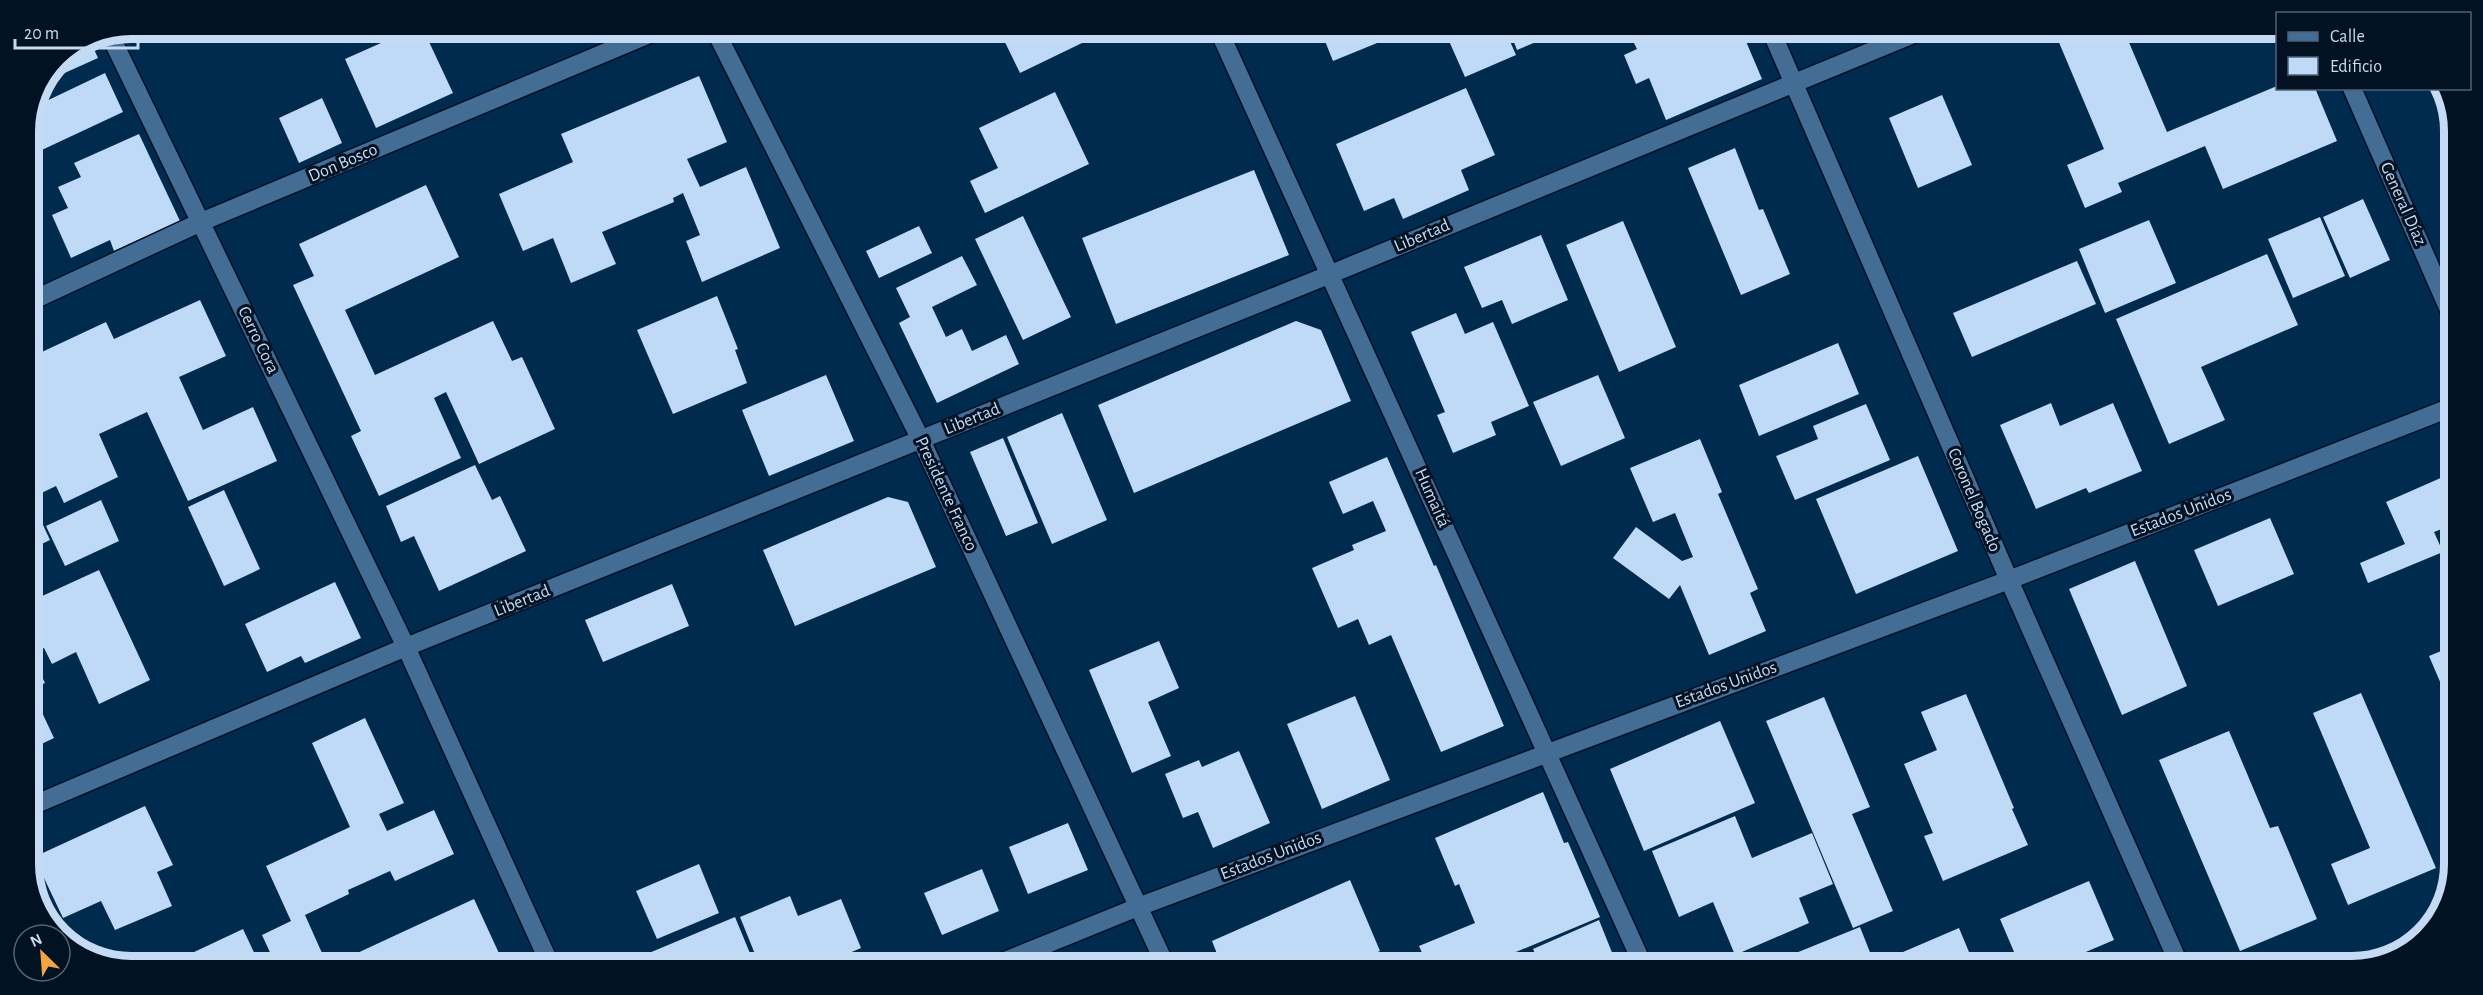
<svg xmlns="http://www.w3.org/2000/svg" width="2483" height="995" viewBox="0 0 2483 995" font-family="'Alegreya Sans',sans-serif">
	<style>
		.building { fill: #bfdaf6 }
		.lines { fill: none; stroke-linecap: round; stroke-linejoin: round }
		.minor-casing { stroke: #011225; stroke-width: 21 }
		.minor { stroke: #446d96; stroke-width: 18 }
		.labels { text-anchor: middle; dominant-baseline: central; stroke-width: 6; stroke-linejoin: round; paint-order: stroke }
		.street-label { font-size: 18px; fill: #c5dbf3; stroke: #031222 }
		.rim { fill: none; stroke: #c5dbf3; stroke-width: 8 }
	</style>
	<rect width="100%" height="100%" fill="#002a4e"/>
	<path class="building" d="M 207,29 L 237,29 L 212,40 Z
		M 399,29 L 423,29 L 453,93 L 376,128 L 345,59 L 381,43 L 379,38 Z
		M 981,31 L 1076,31 L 1082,43 L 1020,73 L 1002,36 L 987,43 Z
		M 1321,31 L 1378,32 L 1382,41 L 1333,61 Z
		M 1445,32 L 1506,32 L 1516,55 L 1465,77 Z
		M 1510,32 L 1560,32 L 1517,50 Z
		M 1643,32 L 1742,32 L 1762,79 L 1666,120 L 1649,78 L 1636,84 L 1624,55 L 1637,49 L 1631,37 Z
		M 2055,33 L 2125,33 L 2167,132 L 2277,86 L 2277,88 L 2315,88 L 2337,141 L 2223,189 L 2205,146 L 2118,183 L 2122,192 L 2085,208 L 2067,165 L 2104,149 Z
		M 89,38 L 98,58 L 49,80 L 59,58 Z
		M 105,73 L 123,112 L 29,156 L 29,124 L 38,105 Z
		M 699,76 L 727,142 L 687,159 L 700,187 L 746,167 L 780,248 L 702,282 L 686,241 L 700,235 L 683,193 L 673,198 L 674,202 L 602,232 L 616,264 L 571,283 L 553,238 L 523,251 L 499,194 L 573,162 L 561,134 Z
		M 1466,88 L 1495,155 L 1461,170 L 1469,190 L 1403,219 L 1394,198 L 1364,211 L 1336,144 Z
		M 1055,92 L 1089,164 L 985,213 L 970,181 L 998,168 L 979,128 Z
		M 1942,95 L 1972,165 L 1918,188 L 1889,118 Z
		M 322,98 L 342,143 L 299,163 L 279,118 Z
		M 139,134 L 180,221 L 114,251 L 110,240 L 71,258 L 52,215 L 68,208 L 58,187 L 81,177 L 74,163 Z
		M 1735,148 L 1759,210 L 1763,209 L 1790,274 L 1741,295 L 1688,168 Z
		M 1254,170 L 1289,255 L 1116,324 L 1082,238 Z
		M 426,185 L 459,257 L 345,310 L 375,375 L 493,321 L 512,361 L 522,357 L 555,429 L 479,464 L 446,392 L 434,398 L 461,458 L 379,496 L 351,436 L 361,431 L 293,285 L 314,276 L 299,244 Z
		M 2363,199 L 2390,260 L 2350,278 L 2323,217 Z
		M 1023,216 L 1071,317 L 1023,340 L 975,239 Z
		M 2320,217 L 2345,276 L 2293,298 L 2268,239 Z
		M 2149,220 L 2176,283 L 2105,313 L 2079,249 Z
		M 1623,221 L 1676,347 L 1619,372 L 1566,245 Z
		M 919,226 L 932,253 L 879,278 L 866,251 Z
		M 1541,235 L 1568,300 L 1512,324 L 1502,300 L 1482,308 L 1464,267 Z
		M 2267,254 L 2298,325 L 2201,367 L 2225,420 L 2169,444 L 2116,319 Z
		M 962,256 L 977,285 L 932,307 L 946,337 L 962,329 L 972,351 L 1006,335 L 1019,364 L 937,403 L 899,323 L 910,317 L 896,288 Z
		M 2077,261 L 2096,304 L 1972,357 L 1953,313 Z
		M 717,296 L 738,349 L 735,350 L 747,383 L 673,414 L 637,330 Z
		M 200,300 L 226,356 L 179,377 L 203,430 L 253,407 L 277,461 L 188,501 L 147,412 L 99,434 L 118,477 L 64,503 L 56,486 L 29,499 L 29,358 L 106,322 L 114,339 Z
		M 1456,313 L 1465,334 L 1493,322 L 1529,406 L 1491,422 L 1496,435 L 1453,453 L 1437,415 L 1445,412 L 1411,332 Z
		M 1296,321 L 1321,330 L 1351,401 L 1134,493 L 1098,405 Z
		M 1838,343 L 1859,394 L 1759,436 L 1739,385 Z
		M 826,375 L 854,441 L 769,476 L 742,410 Z
		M 1598,375 L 1625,438 L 1561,466 L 1533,402 Z
		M 2051,403 L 2060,426 L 2113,403 L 2142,471 L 2089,493 L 2086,488 L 2036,509 L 2000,425 Z
		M 1866,404 L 1890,460 L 1795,500 L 1776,456 L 1818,439 L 1813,426 Z
		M 1062,413 L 1107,520 L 1052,544 L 1007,437 Z
		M 1003,438 L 1038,523 L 1006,536 L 970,452 Z
		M 1700,439 L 1722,492 L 1718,494 L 1758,589 L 1750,593 L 1766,631 L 1709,655 L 1680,585 L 1669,599 L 1613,558 L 1636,527 L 1682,561 L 1693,557 L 1675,513 L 1653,522 L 1630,468 Z
		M 1918,456 L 1958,551 L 1856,594 L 1816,499 Z
		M 1387,457 L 1434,566 L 1436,565 L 1504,726 L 1441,752 L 1391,635 L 1369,645 L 1358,619 L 1338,628 L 1312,568 L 1354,550 L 1352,545 L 1386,531 L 1373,501 L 1343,514 L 1329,482 Z
		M 475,465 L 492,500 L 500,496 L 526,551 L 439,591 L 414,536 L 401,542 L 386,506 Z
		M 2452,473 L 2452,525 L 2434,532 L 2443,552 L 2368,583 L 2360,563 L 2405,544 L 2386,502 Z
		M 224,490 L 260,569 L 224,586 L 188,507 Z
		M 888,497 L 908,502 L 936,567 L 795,626 L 763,550 Z
		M 101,500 L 119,541 L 65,566 L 46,526 Z
		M 32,501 L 50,540 L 29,550 L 29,503 Z
		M 2270,518 L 2294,574 L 2218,606 L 2194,550 Z
		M 2135,561 L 2187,686 L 2122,715 L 2069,589 Z
		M 99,570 L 150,680 L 99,704 L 76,652 L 52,664 L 44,648 L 31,654 L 45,683 L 31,689 L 54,738 L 29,750 L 29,572 L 40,597 Z
		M 335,582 L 361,638 L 305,663 L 301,656 L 267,672 L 245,624 Z
		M 672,584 L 689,626 L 603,662 L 585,620 Z
		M 1159,641 L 1179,688 L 1148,702 L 1171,756 L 1132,773 L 1089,670 Z
		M 2451,647 L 2451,663 L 2450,705 L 2429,656 Z
		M 2361,693 L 2436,868 L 2348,905 L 2331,864 L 2370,848 L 2313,713 Z
		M 1966,694 L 2014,808 L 2012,809 L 2028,845 L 1943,881 L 1924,836 L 1933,833 L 1904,764 L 1937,750 L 1921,712 Z
		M 1355,696 L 1390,780 L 1322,809 L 1287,724 Z
		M 1824,697 L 1870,807 L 1852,814 L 1893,911 L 1853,928 L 1766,721 Z
		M 365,718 L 404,803 L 379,814 L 387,831 L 434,810 L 454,854 L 395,881 L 390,871 L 348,890 L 349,894 L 305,915 L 326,962 L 274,961 L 262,935 L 291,921 L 266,866 L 350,827 L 312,743 Z
		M 1720,721 L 1755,803 L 1644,851 L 1610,769 Z
		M 2229,731 L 2270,828 L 2278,826 L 2317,919 L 2240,951 L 2159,760 Z
		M 1239,751 L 1270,823 L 1213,848 L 1198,812 L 1183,818 L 1165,774 L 1199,760 L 1202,767 Z
		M 1543,792 L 1564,843 L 1568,842 L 1600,917 L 1492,962 L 1493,964 L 1427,964 L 1419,946 L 1475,923 L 1459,884 L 1455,886 L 1435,838 Z
		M 145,806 L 173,865 L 157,872 L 172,906 L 115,930 L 101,901 L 63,918 L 34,857 Z
		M 1735,816 L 1752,858 L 1812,833 L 1833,884 L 1799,898 L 1809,923 L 1735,955 L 1713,902 L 1679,917 L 1652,851 Z
		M 1068,823 L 1088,870 L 1028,894 L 1009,847 Z
		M 699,864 L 719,913 L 657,939 L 636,891 Z
		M 982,869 L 999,911 L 942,935 L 924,893 Z
		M 33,871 L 64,937 L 50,927 L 29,873 Z
		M 1350,880 L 1380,951 L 1350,964 L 1221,964 L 1212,941 Z
		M 2089,881 L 2114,940 L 2053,966 L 2020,966 L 2000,919 Z
		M 790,896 L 798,916 L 841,899 L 861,948 L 826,963 L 779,963 L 775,952 L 757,959 L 740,917 Z
		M 474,899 L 503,962 L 338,962 L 396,935 Z
		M 735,917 L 754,963 L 639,962 L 637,958 Z
		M 1599,920 L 1617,965 L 1540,965 L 1533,949 Z
		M 1860,927 L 1875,965 L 1766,965 Z
		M 1959,928 L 1974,964 L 1884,965 L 1882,961 Z
		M 243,929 L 258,961 L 175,961 Z"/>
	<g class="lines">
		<defs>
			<path id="minor" d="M 715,30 L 921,440 L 1165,964
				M 1219,31 L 1643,965
				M 109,33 L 406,647 L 549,962
				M 1772,33 L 2009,580 L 2180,966
				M 2352,88 L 2453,319
				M 29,302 L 201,222 L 659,30
				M 29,807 L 406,647 L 1331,274 L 1916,33
				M 1000,963 L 1138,907 L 2009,580 L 2452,407"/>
		</defs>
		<use href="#minor" class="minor-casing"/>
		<use href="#minor" class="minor"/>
	</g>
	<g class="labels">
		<g class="street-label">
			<text transform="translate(343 163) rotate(-23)">Don Bosco</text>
			<text transform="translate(2403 204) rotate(66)">General Díaz</text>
			<text transform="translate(1422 236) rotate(-23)">Libertad</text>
			<text transform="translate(258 340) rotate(64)">Cerro Cora</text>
			<text transform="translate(972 419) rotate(-22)">Libertad</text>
			<text transform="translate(946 494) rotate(65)">Presidente Franco</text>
			<text transform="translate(1432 498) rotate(66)">Humaitá</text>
			<text transform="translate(1974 500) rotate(67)">Coronel Bogado</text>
			<text transform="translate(2181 513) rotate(-21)">Estados Unidos</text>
			<text transform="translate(522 601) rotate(-22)">Libertad</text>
			<text transform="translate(1726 685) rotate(-20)">Estados Unidos</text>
			<text transform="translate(1271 856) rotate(-21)">Estados Unidos</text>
		</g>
	</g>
	<path d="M0 0H2483V995H0ZM131 39H2352A92 92 0 0 1 2444 131V864A92 92 0 0 1 2352 956H131A92 92 0 0 1 39 864V131A92 92 0 0 1 131 39Z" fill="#031222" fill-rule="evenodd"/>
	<path class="rim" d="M131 39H2352A92 92 0 0 1 2444 131V864A92 92 0 0 1 2352 956H131A92 92 0 0 1 39 864V131A92 92 0 0 1 131 39Z"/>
	<rect x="2276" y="12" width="195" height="78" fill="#031222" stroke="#516276" stroke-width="1.5"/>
	<rect x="2288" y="32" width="30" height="9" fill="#446d96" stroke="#516276" stroke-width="1.5"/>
	<text x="2330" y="42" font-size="18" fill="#c5dbf3">Calle</text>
	<rect x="2288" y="57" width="30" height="18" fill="#bfdaf6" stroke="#516276" stroke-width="1.5"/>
	<text x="2330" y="72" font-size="18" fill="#c5dbf3">Edificio</text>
	<g transform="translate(42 953) rotate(335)"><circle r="28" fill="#031222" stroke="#516276" stroke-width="1.5"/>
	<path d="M0-4.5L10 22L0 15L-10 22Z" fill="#f2a541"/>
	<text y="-9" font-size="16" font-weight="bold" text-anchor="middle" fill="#c5dbf3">N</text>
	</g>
	<path d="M15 39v9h123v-9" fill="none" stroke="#c5dbf3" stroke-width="3"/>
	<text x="24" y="39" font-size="18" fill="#c5dbf3" stroke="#031222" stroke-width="4.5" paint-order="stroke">20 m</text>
</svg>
